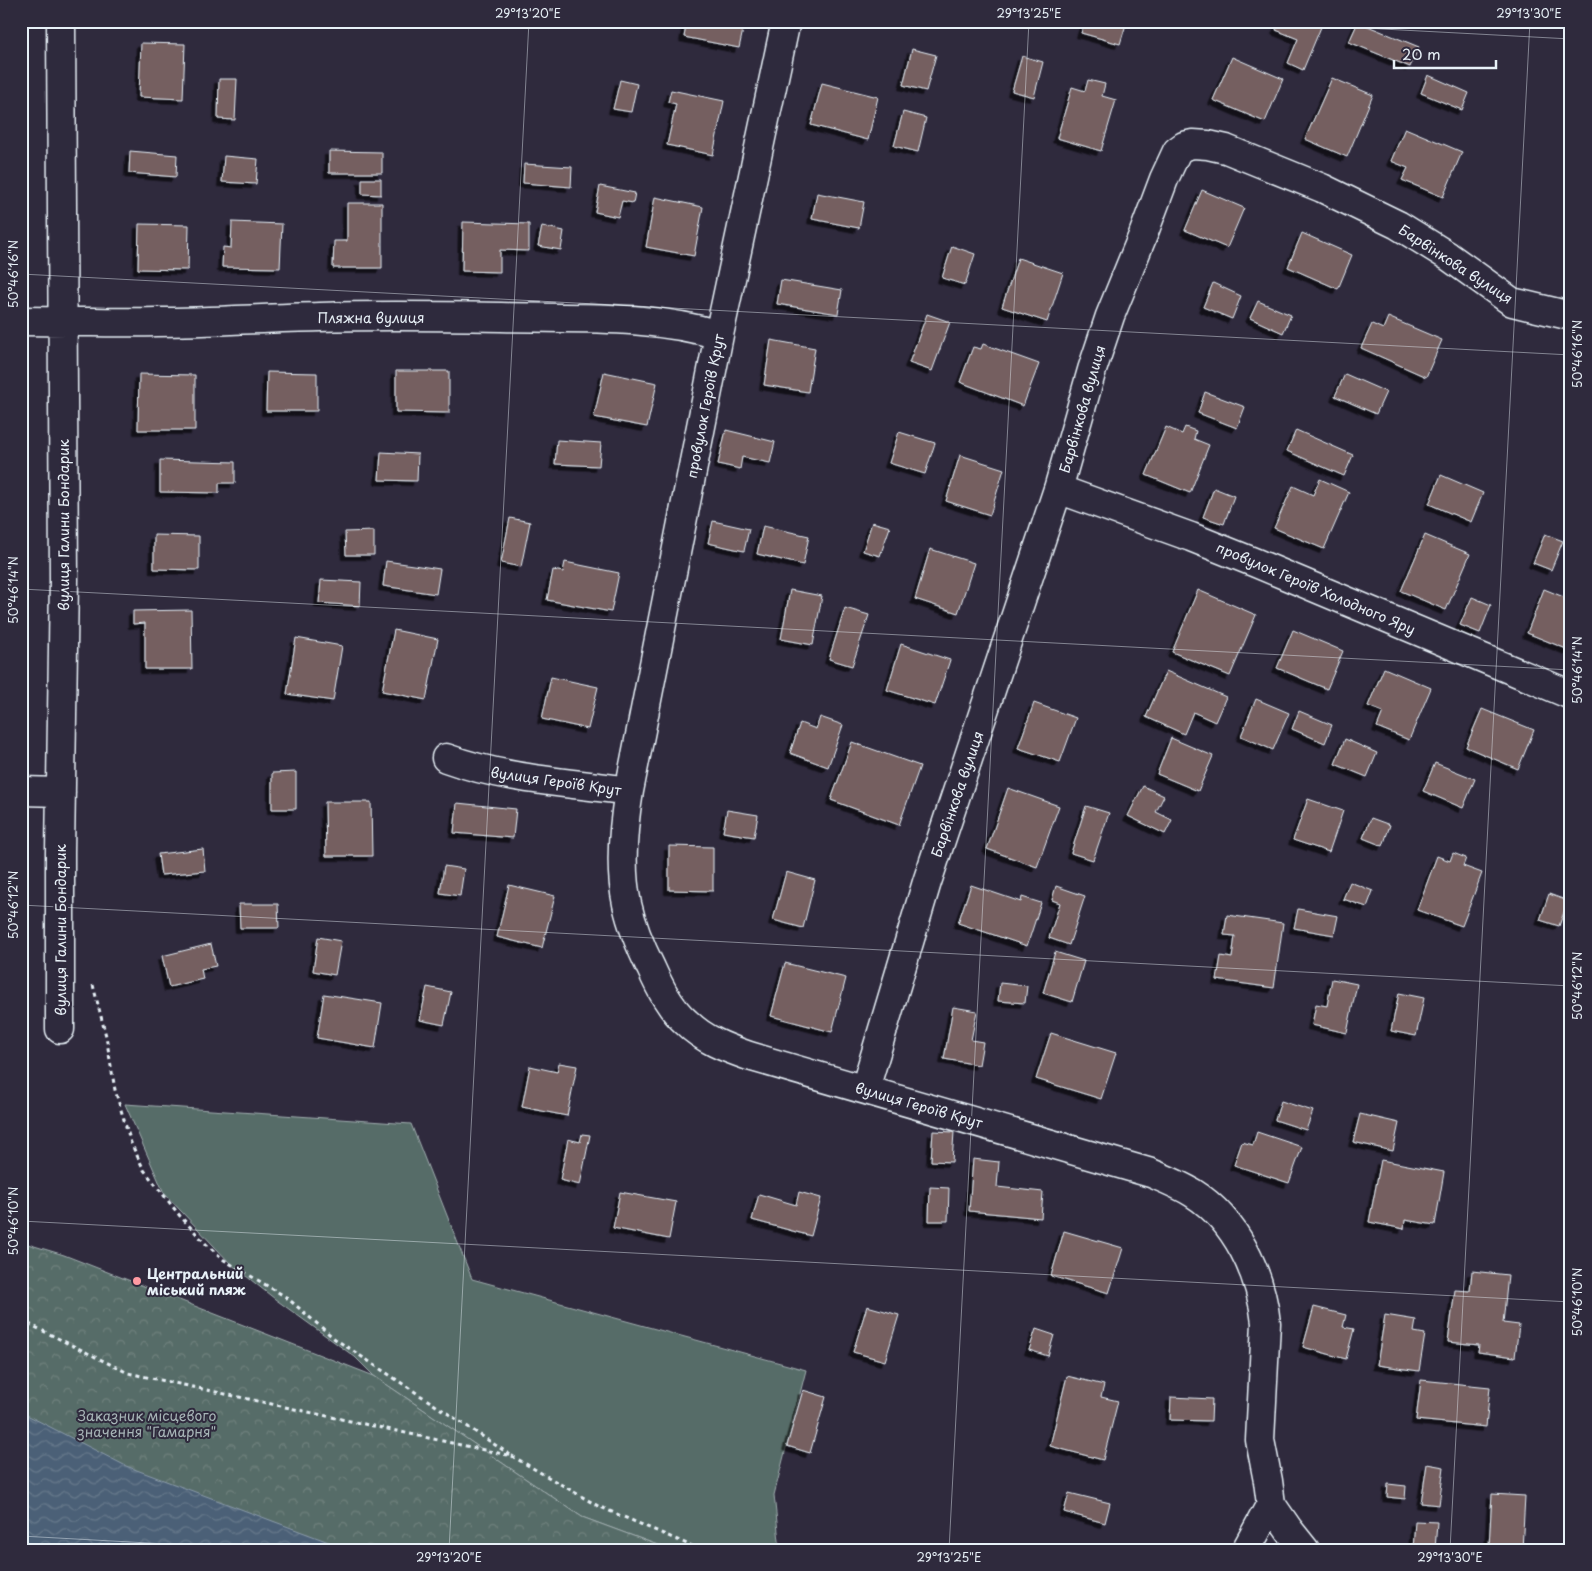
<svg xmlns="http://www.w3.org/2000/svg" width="1592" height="1571" viewBox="0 0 1592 1571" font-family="'Playpen Sans',sans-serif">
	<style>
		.grass { fill: #576c67; stroke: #a0aeb0 }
		.forest { fill: url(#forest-crowns); stroke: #a0aeb0 }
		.water { fill: url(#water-waves); stroke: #8a9bab }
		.building { fill: #745f61; stroke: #e8f1f8; filter: url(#shadow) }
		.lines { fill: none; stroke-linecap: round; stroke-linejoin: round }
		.street-casing { stroke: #e8f1f8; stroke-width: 31 }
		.path { stroke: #e8f1f8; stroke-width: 3; stroke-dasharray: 4 4; stroke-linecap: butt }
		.street { stroke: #2f2a3d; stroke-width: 28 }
		.ticks { fill: none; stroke: #e8f1f8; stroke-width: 1; stroke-opacity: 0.45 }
		.poi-dot { fill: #ff9aa2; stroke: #2f2a3d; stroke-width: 2 }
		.labels { text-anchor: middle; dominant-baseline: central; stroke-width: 4; stroke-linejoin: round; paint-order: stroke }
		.street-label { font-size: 14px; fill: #e8f1f8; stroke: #2f2a3d }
		.poi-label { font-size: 14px; font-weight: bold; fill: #e8f1f8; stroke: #2f2a3d; text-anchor: start }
		.park-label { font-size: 14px; fill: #a7b5b7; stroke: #2f2a3d }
		.neatline { fill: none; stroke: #e8f1f8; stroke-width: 2 }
		.ticks-label { font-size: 12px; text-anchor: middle; fill: #e8f1f8 }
	</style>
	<defs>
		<pattern id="forest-crowns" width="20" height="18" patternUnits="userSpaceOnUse" patternTransform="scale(1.25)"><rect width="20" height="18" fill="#576c67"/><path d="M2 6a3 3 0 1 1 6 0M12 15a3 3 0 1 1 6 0" fill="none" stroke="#6f817e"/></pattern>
		<pattern id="water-waves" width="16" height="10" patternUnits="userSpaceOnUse" patternTransform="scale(1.25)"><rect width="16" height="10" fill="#4c6177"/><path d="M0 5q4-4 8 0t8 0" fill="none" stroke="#66788b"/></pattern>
		<filter id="shadow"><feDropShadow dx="-4.5" dy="4.5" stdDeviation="0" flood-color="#0009"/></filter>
	</defs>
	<rect width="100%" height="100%" fill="#2f2a3d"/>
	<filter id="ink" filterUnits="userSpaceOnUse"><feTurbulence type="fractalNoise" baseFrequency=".02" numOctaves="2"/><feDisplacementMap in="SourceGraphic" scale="10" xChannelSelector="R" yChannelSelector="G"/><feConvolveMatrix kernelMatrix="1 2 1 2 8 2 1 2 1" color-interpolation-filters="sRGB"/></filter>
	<g filter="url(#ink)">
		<path class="grass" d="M 125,1104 L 411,1124 L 472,1279 L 806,1370 L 774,1495 L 780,1550 L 671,1550 L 582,1517 L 374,1376 L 355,1357 L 275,1299 L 231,1264 L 164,1193 Z"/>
		<path class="forest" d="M 21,1242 L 64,1255 L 374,1376 L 582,1517 L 671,1550 L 21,1550 Z"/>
		<path class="water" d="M 21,1412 L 126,1466 L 350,1550 L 21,1550 Z"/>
		<path class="building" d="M 687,21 L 745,21 L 739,48 L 684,37 Z
			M 1085,21 L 1127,21 L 1120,44 L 1081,33 Z
			M 1280,21 L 1308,21 L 1321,27 L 1303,70 L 1288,63 L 1298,39 L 1276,30 Z
			M 1358,22 L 1419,47 L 1410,67 L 1349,42 Z
			M 141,43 L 185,44 L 183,99 L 139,97 Z
			M 912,49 L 936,55 L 926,91 L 903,85 Z
			M 1022,56 L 1043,62 L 1034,97 L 1012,91 Z
			M 1232,57 L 1283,79 L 1265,122 L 1213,100 Z
			M 1428,75 L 1469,93 L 1462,110 L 1421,93 Z
			M 1332,78 L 1373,95 L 1347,157 L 1305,139 Z
			M 219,79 L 237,79 L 235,120 L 218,119 Z
			M 620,80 L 637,84 L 631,112 L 613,109 Z
			M 1088,80 L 1105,84 L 1102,96 L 1116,100 L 1101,151 L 1057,138 L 1072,87 L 1085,91 Z
			M 822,83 L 878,97 L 868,140 L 811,125 Z
			M 671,90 L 724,101 L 713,155 L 667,145 L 676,104 L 668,102 Z
			M 903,112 L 926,118 L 918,152 L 894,146 Z
			M 1405,128 L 1462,152 L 1443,197 L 1402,180 L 1408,168 L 1391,161 Z
			M 130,151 L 177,155 L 176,177 L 129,173 Z
			M 329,151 L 382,152 L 382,173 L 329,173 Z
			M 224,156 L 258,159 L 256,184 L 222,182 Z
			M 524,164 L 572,167 L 571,187 L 523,183 Z
			M 362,179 L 381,179 L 381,195 L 362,194 Z
			M 600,186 L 635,193 L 633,203 L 622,201 L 618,217 L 595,212 Z
			M 1202,190 L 1244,208 L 1227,248 L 1185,230 Z
			M 817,193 L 864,202 L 859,228 L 812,219 Z
			M 655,197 L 703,207 L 694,256 L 646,247 Z
			M 347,203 L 382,203 L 382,268 L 333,268 L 334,241 L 347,241 Z
			M 232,222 L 282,224 L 280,268 L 222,267 L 223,247 L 231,248 Z
			M 463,222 L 529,224 L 529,251 L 500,250 L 500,272 L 462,271 Z
			M 139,224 L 189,225 L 188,270 L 138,269 Z
			M 542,226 L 564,231 L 561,250 L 538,246 Z
			M 1302,233 L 1352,255 L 1338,289 L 1288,267 Z
			M 952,246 L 975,254 L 965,285 L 942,278 Z
			M 1018,258 L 1063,273 L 1047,322 L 1002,307 Z
			M 781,280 L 842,290 L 838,314 L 777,304 Z
			M 1213,283 L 1241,296 L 1232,319 L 1203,307 Z
			M 1258,301 L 1291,315 L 1283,333 L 1250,318 Z
			M 927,314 L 950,322 L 932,371 L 909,363 Z
			M 1388,317 L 1442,340 L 1426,377 L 1361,348 L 1372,324 L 1383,329 Z
			M 771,340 L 815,348 L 808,392 L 764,385 Z
			M 983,344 L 1039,364 L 1023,406 L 960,382 L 973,347 L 981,349 Z
			M 396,371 L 449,371 L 449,413 L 396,412 Z
			M 267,372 L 317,373 L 317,411 L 266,411 Z
			M 604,372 L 657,383 L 647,427 L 594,417 Z
			M 139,374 L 195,375 L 195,430 L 138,430 Z
			M 1345,374 L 1386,392 L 1376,414 L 1335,396 Z
			M 1205,392 L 1245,407 L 1237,428 L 1198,413 Z
			M 1166,427 L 1182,434 L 1185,427 L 1196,431 L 1194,439 L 1209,445 L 1190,493 L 1146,475 Z
			M 726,430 L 775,442 L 770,463 L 742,457 L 740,469 L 718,464 Z
			M 1296,430 L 1353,455 L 1344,476 L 1287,451 Z
			M 899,432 L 935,443 L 925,474 L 889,463 Z
			M 557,440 L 601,443 L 599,466 L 555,464 Z
			M 381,452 L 418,454 L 417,481 L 379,480 Z
			M 960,455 L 1004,469 L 990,515 L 946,501 Z
			M 160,460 L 235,462 L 235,483 L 219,483 L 219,493 L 160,492 Z
			M 1441,475 L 1483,493 L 1471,522 L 1429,504 Z
			M 1320,479 L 1349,492 L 1324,549 L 1274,528 L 1293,486 L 1313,495 Z
			M 1214,488 L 1234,496 L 1224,524 L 1203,517 Z
			M 510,518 L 530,522 L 521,567 L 501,563 Z
			M 713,521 L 749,529 L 744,551 L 708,543 Z
			M 872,522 L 890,527 L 880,556 L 863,551 Z
			M 763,526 L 809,536 L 803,565 L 757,554 Z
			M 374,531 L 374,555 L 346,555 L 345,532 Z
			M 1545,534 L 1563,541 L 1551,570 L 1533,563 Z
			M 154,535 L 199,536 L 199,570 L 154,569 Z
			M 1425,535 L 1470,554 L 1446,610 L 1401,591 Z
			M 930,549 L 974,563 L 958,613 L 915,599 Z
			M 386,561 L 440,569 L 436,594 L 383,586 Z
			M 565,562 L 619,573 L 611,612 L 547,600 L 553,570 L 563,572 Z
			M 321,580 L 361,582 L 360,606 L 319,603 Z
			M 1544,589 L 1571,600 L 1571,646 L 1569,650 L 1527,633 Z
			M 790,590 L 822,596 L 813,645 L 781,639 Z
			M 1198,590 L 1256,615 L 1230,676 L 1172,652 Z
			M 1472,597 L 1491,605 L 1480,633 L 1460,625 Z
			M 845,608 L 869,615 L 852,666 L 829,659 Z
			M 191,610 L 192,669 L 145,669 L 145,623 L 133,624 L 133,611 Z
			M 394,630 L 438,639 L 426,700 L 382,691 Z
			M 1293,630 L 1343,651 L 1327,689 L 1277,668 Z
			M 296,638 L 342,646 L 333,701 L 287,694 Z
			M 901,644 L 950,660 L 935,705 L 887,690 Z
			M 1384,668 L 1431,688 L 1409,740 L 1377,727 L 1383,712 L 1368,706 Z
			M 1166,671 L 1226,697 L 1215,722 L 1193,712 L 1184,734 L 1146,717 Z
			M 551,677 L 598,687 L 588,729 L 542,719 Z
			M 1256,699 L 1289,713 L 1273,750 L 1241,736 Z
			M 1034,703 L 1076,718 L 1060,762 L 1018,748 Z
			M 1482,709 L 1534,730 L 1518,769 L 1466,747 Z
			M 1299,711 L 1332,725 L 1325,743 L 1292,729 Z
			M 820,717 L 843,725 L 828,767 L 790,753 L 800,723 L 816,729 Z
			M 1171,738 L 1213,756 L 1198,791 L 1157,774 Z
			M 1345,739 L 1377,753 L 1367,777 L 1335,764 Z
			M 852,742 L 920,766 L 899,825 L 831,800 Z
			M 1435,763 L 1475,779 L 1463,808 L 1423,791 Z
			M 296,772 L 296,809 L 272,809 L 272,773 Z
			M 1143,786 L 1164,796 L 1156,812 L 1172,820 L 1165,834 L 1128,816 Z
			M 1008,788 L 1059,806 L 1037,867 L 987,849 Z
			M 1308,799 L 1343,811 L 1329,852 L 1293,840 Z
			M 325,802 L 371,802 L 372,856 L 326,856 Z
			M 457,803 L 516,809 L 513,838 L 454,833 Z
			M 1086,806 L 1109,813 L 1093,860 L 1071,853 Z
			M 727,810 L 758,815 L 754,837 L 723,832 Z
			M 1371,818 L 1390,825 L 1383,846 L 1363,838 Z
			M 669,846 L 713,847 L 713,891 L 669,890 Z
			M 203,849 L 205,871 L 161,875 L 158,854 Z
			M 1453,853 L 1466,858 L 1463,866 L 1482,873 L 1462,926 L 1417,910 L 1437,856 L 1450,861 Z
			M 444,866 L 464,869 L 460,896 L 440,893 Z
			M 786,872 L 815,880 L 803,928 L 773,920 Z
			M 1350,882 L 1373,891 L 1367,907 L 1343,899 Z
			M 509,885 L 555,896 L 542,948 L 497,937 Z
			M 971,885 L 1021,902 L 1022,897 L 1041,903 L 1027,946 L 958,923 Z
			M 1056,886 L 1085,896 L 1069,945 L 1049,938 L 1060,903 L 1052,900 Z
			M 1549,894 L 1568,901 L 1559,926 L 1540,920 Z
			M 239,904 L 278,904 L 279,928 L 240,928 Z
			M 1298,909 L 1338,916 L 1334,935 L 1294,928 Z
			M 1227,915 L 1283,923 L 1274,988 L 1217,980 L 1221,956 L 1232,958 L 1235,936 L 1224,935 Z
			M 318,937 L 341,941 L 335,975 L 313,971 Z
			M 211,944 L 216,966 L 201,969 L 203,979 L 169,987 L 162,956 Z
			M 1055,952 L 1084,961 L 1072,1002 L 1043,993 Z
			M 785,963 L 846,978 L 832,1032 L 771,1016 Z
			M 1332,979 L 1357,984 L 1347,1033 L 1312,1025 L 1316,1004 L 1327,1006 Z
			M 1000,983 L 1027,986 L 1025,1003 L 998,1001 Z
			M 427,987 L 451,992 L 444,1025 L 420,1020 Z
			M 1399,993 L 1424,998 L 1416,1036 L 1391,1031 Z
			M 324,994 L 382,1003 L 375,1048 L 317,1038 Z
			M 953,1007 L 977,1011 L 971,1040 L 983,1042 L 979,1065 L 944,1059 Z
			M 1051,1033 L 1116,1053 L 1101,1099 L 1036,1079 Z
			M 559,1063 L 577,1066 L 567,1116 L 522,1107 L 530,1066 L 557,1072 Z
			M 1281,1101 L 1313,1111 L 1306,1130 L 1275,1120 Z
			M 1360,1114 L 1399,1123 L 1393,1151 L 1353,1142 Z
			M 933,1131 L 954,1132 L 952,1162 L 931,1161 Z
			M 1257,1132 L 1302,1147 L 1289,1183 L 1234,1165 L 1242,1142 L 1253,1145 Z
			M 582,1134 L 590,1135 L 580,1185 L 560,1180 L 568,1139 L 580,1142 Z
			M 973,1159 L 999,1162 L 997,1187 L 1043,1192 L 1041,1218 L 969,1211 Z
			M 1381,1160 L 1444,1172 L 1435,1225 L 1405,1220 L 1404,1229 L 1369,1222 Z
			M 930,1187 L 949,1188 L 948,1221 L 929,1221 Z
			M 620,1192 L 676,1202 L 669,1239 L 613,1228 Z
			M 799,1192 L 821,1198 L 811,1236 L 752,1220 L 759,1194 L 796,1205 Z
			M 1064,1231 L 1123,1248 L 1109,1293 L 1051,1276 Z
			M 1472,1271 L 1508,1275 L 1503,1323 L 1519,1325 L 1515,1357 L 1478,1352 L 1479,1345 L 1448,1342 L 1455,1290 L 1470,1291 Z
			M 867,1306 L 899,1315 L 885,1361 L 853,1352 Z
			M 1314,1307 L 1346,1315 L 1343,1327 L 1354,1329 L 1346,1359 L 1303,1347 Z
			M 1385,1315 L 1416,1320 L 1414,1332 L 1425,1334 L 1419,1371 L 1377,1365 Z
			M 1036,1329 L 1054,1335 L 1048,1356 L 1029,1350 Z
			M 1067,1376 L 1104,1385 L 1101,1397 L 1118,1401 L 1103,1460 L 1050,1446 Z
			M 1421,1380 L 1490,1387 L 1486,1427 L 1416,1420 Z
			M 803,1390 L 826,1397 L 810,1453 L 787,1446 Z
			M 1171,1397 L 1212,1399 L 1211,1421 L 1170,1420 Z
			M 1427,1464 L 1444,1467 L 1439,1505 L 1421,1503 Z
			M 1388,1484 L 1406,1486 L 1405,1499 L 1387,1497 Z
			M 1069,1493 L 1110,1503 L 1105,1523 L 1064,1512 Z
			M 1492,1494 L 1525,1496 L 1522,1550 L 1524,1550 L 1474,1550 L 1474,1547 L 1489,1547 Z
			M 1415,1521 L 1437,1522 L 1435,1550 L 1413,1550 Z"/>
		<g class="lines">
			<defs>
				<path id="street" d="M 21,321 C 67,321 112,323 157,322 C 212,322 266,318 320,317 C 380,315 441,316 501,317 C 574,319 649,314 719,335
					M 1058,489 L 1191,537 L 1256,563 L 1571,695
					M 446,758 C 507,780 566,782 629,791 C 623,827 619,868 627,904 C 632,927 641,948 651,968 C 660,988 670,1008 686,1022 C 704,1040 726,1048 749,1056 L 1151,1173 C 1165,1179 1180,1185 1193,1193 C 1236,1220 1261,1274 1266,1323 L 1260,1440 L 1268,1481 L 1271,1504 L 1289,1530 L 1305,1550
					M 21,791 L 61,792
					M 629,791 L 719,335 L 786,21
					M 60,1029 L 60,853 L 64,579 L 61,21
					M 865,1089 L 927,882 L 1058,489 L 1092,370 L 1110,316 L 1143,235 L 1164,179 L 1177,151 L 1184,146 L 1193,144 L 1208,145 L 1226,149 L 1322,188 L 1398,225 L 1448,256 L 1512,302 L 1571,316
					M 1246,1550 L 1271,1504"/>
			</defs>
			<use href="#street" class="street-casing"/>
			<path class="path" d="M 93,985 L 106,1036 L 115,1090 L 131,1143 L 144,1170 L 180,1216 L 206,1244 L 224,1260 L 286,1297 L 335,1339 L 512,1456
				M 21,1320 L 128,1373 L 512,1456 L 598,1506 L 701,1550"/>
			<use href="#street" class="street"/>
		</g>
	</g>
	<path class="ticks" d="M 1231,21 L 1571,39M 21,153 L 28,21M 21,274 L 1571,355M 21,589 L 1571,670M 21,905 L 1571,986M 21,1221 L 1571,1302M 21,1536 L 276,1550M 449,1550 L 529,21M 949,1550 L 1029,21M 1450,1550 L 1530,21"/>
	<circle class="poi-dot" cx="137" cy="1281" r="5"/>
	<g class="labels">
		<g class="street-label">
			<text transform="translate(1456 264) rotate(33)">Барвінкова вулиця</text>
			<text x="371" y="317">Пляжна вулиця</text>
			<text transform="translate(705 406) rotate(-79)">провулок Героїв Крут</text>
			<text transform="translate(1082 409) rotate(-74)">Барвінкова вулиця</text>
			<text transform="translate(63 525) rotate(-90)">вулиця Галини Бондарик</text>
			<text transform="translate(1316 588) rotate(23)">провулок Героїв Холодного Яру</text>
			<text transform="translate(556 781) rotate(8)">вулиця Героїв Крут</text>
			<text transform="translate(957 794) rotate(-71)">Барвінкова вулиця</text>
			<text transform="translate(60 930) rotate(-90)">вулиця Галини Бондарик</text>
			<text transform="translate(919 1105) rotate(16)">вулиця Героїв Крут</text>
		</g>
		<g class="poi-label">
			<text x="147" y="1273">Центральний<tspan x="147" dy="16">міський пляж</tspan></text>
		</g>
		<g class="park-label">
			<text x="147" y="1415">Заказник місцевого<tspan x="147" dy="16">значення "Гамарня"</tspan></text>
		</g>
	</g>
	<rect width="1592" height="1571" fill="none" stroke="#2f2a3d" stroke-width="55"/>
	<path d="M1394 60v8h102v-8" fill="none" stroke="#e8f1f8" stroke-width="2.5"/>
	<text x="1402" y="60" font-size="15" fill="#e8f1f8" stroke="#2f2a3d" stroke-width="4" paint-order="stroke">20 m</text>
	<rect x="28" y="28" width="1536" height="1516" class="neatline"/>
	<g class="ticks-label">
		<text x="528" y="18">29°13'20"E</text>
		<text x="1029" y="18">29°13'25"E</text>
		<text x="1529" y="18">29°13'30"E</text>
		<text transform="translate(14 274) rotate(-90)" y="4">50°46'16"N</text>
		<text transform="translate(1578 354) rotate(-90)" y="4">50°46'16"N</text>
		<text transform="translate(14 590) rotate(-90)" y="4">50°46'14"N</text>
		<text transform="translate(1578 670) rotate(-90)" y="4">50°46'14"N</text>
		<text transform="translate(14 905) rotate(-90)" y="4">50°46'12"N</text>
		<text transform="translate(1578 986) rotate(-90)" y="4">50°46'12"N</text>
		<text transform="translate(14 1221) rotate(-90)" y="4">50°46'10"N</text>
		<text transform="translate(1578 1302) rotate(-90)" y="4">50°46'10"N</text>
		<text x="449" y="1562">29°13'20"E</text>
		<text x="949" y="1562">29°13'25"E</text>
		<text x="1450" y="1562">29°13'30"E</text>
	</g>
</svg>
